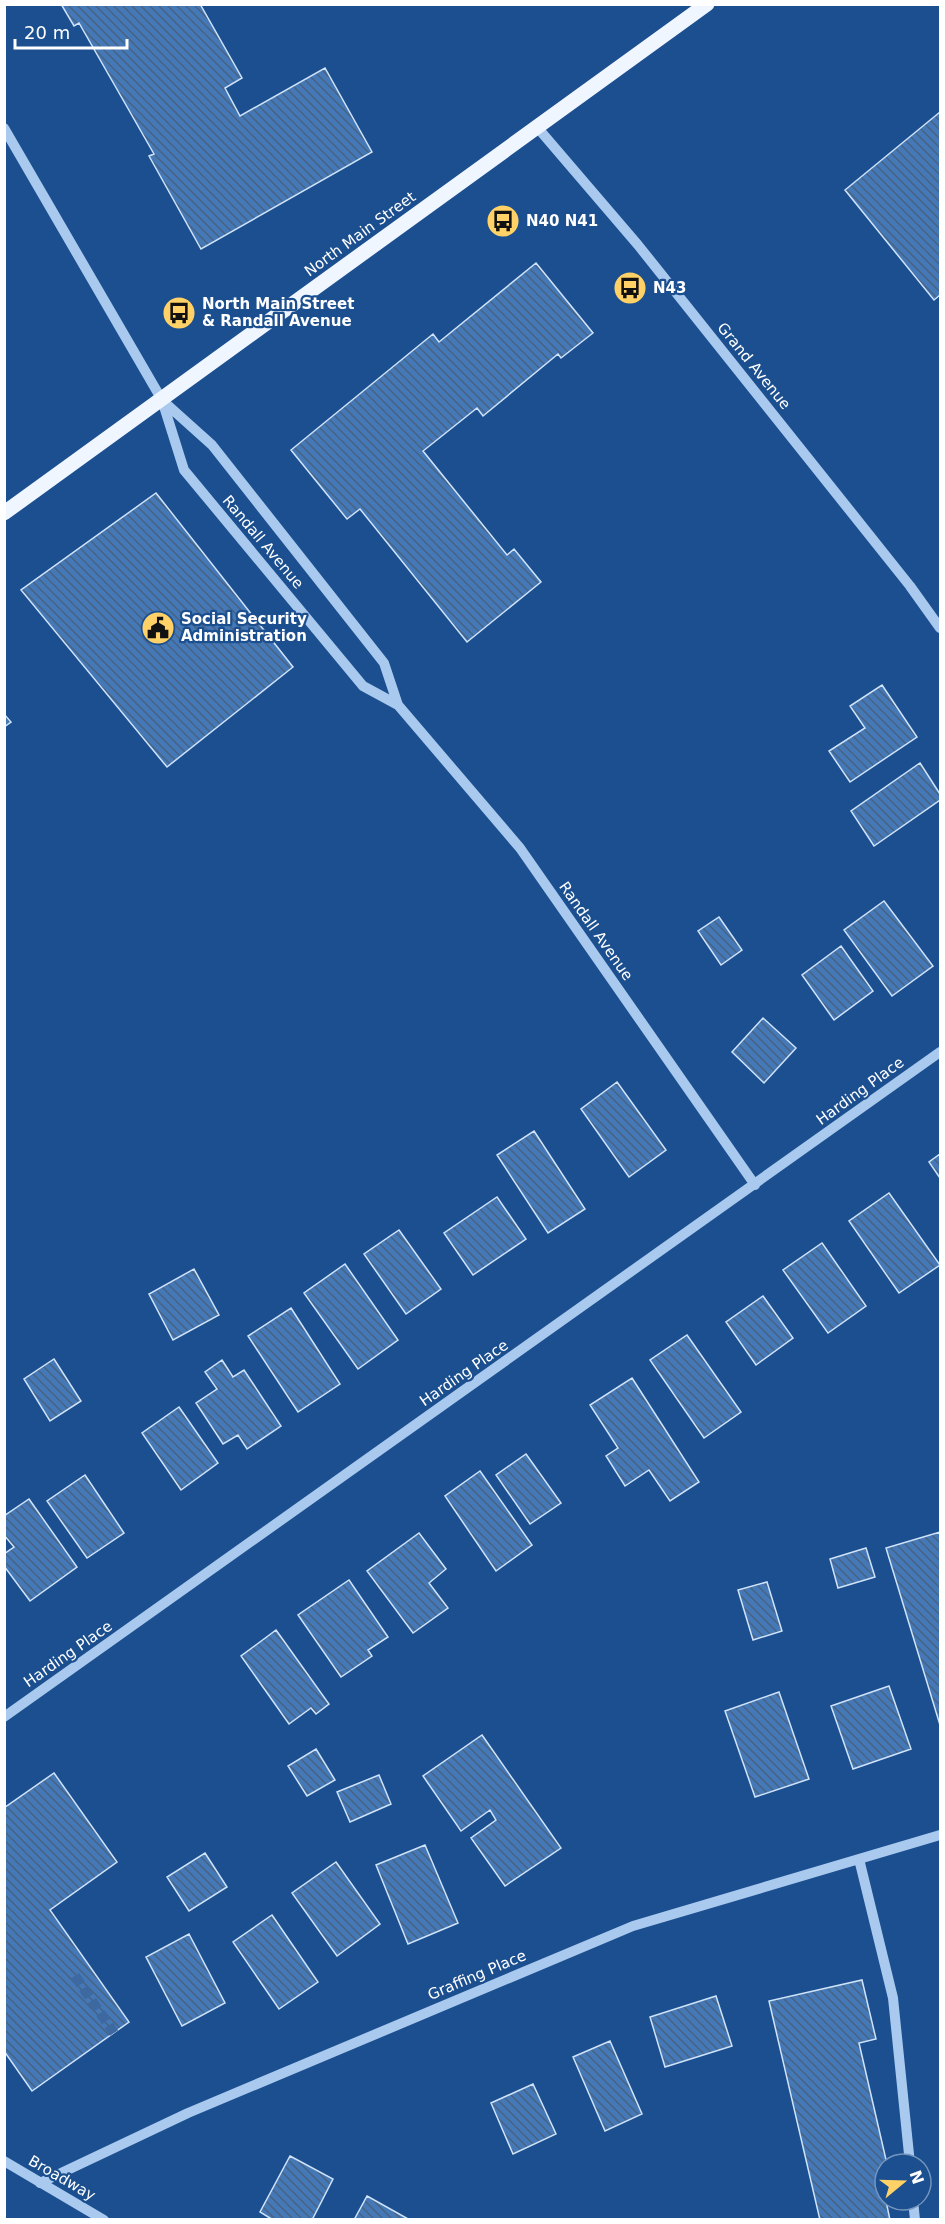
<svg xmlns="http://www.w3.org/2000/svg" width="945" height="2224" viewBox="0 0 945 2224" font-family="'DejaVu Sans',sans-serif">
	<style>
		.building { fill: url(#building-back-hatch); stroke: #cfe3fa; stroke-width: 1.5 }
		.lines { fill: none; stroke-linecap: round; stroke-linejoin: round }
		.minor-tunnel { stroke: #3d69a0; stroke-width: 10; stroke-dasharray: 10 5; stroke-linecap: butt }
		.minor { stroke: #a9c9ee; stroke-width: 10 }
		.major { stroke: #f0f6ff; stroke-width: 15 }
		.labels { text-anchor: middle; dominant-baseline: central; stroke-width: 4.5; stroke-linejoin: round; paint-order: stroke }
		.poi-label { font-size: 15px; font-weight: bold; fill: #fff; stroke: #1b4f8f; text-anchor: start }
		.street-label { font-size: 15px; fill: #fff; stroke: #1b4f8f }
	</style>
	<defs>
		<pattern id="building-back-hatch" width="6" height="6" patternUnits="userSpaceOnUse" patternTransform="scale(1.5)"><rect width="6" height="6" fill="#4478b7"/><path d="M-1 5l2 2M0 0l6 6M5-1l2 2" fill="none" stroke="#486282"/></pattern>
	</defs>
	<rect width="100%" height="100%" fill="#1b4f8f"/>
	<path class="building" d="M 61,4 L 200,4 L 242,78 L 225,88 L 240,116 L 325,68 L 372,152 L 201,249 L 149,156 L 154,154 L 79,23 L 74,26 Z
		M 940,112 L 940,295 L 934,300 L 845,190 Z
		M 536,263 L 593,333 L 561,358 L 558,354 L 483,416 L 477,408 L 423,451 L 507,555 L 514,549 L 541,582 L 467,642 L 360,509 L 347,519 L 291,450 L 433,334 L 439,342 Z
		M 156,493 L 293,667 L 167,767 L 21,590 Z
		M 882,685 L 917,737 L 850,782 L 829,751 L 865,728 L 850,706 Z
		M 4,714 L 11,722 L 4,727 Z
		M 920,763 L 940,794 L 940,800 L 874,846 L 851,811 Z
		M 884,901 L 933,966 L 892,996 L 844,930 Z
		M 719,917 L 742,950 L 721,965 L 698,931 Z
		M 841,946 L 873,991 L 834,1020 L 802,975 Z
		M 763,1018 L 796,1048 L 764,1083 L 732,1052 Z
		M 617,1082 L 666,1150 L 629,1177 L 581,1109 Z
		M 534,1131 L 585,1209 L 548,1233 L 497,1155 Z
		M 940,1154 L 940,1178 L 929,1162 Z
		M 889,1193 L 940,1265 L 899,1293 L 849,1221 Z
		M 497,1197 L 526,1239 L 473,1275 L 444,1233 Z
		M 399,1230 L 441,1289 L 406,1314 L 364,1254 Z
		M 822,1243 L 866,1306 L 828,1333 L 783,1270 Z
		M 345,1264 L 398,1340 L 358,1369 L 304,1293 Z
		M 194,1269 L 219,1315 L 173,1340 L 149,1294 Z
		M 763,1296 L 793,1338 L 756,1365 L 726,1322 Z
		M 291,1308 L 340,1384 L 298,1412 L 248,1336 Z
		M 687,1335 L 741,1412 L 704,1438 L 650,1360 Z
		M 54,1359 L 81,1401 L 50,1421 L 24,1379 Z
		M 222,1360 L 233,1377 L 244,1370 L 281,1426 L 247,1449 L 238,1435 L 223,1444 L 196,1403 L 217,1389 L 205,1372 Z
		M 632,1378 L 699,1482 L 670,1501 L 649,1470 L 625,1486 L 606,1456 L 618,1448 L 590,1405 Z
		M 179,1407 L 218,1463 L 181,1490 L 142,1433 Z
		M 526,1454 L 561,1503 L 530,1524 L 496,1475 Z
		M 480,1471 L 532,1545 L 496,1571 L 445,1496 Z
		M 85,1475 L 124,1533 L 87,1558 L 47,1501 Z
		M 29,1499 L 77,1567 L 30,1601 L 4,1566 L 4,1554 L 14,1547 L 4,1535 L 4,1516 Z
		M 940,1532 L 940,1725 L 886,1548 Z
		M 419,1533 L 446,1569 L 429,1583 L 448,1608 L 413,1633 L 367,1571 Z
		M 866,1548 L 875,1577 L 838,1588 L 830,1559 Z
		M 349,1580 L 388,1637 L 368,1650 L 372,1656 L 341,1677 L 298,1615 Z
		M 767,1582 L 782,1631 L 753,1640 L 738,1590 Z
		M 276,1630 L 329,1704 L 316,1714 L 311,1708 L 289,1724 L 241,1656 Z
		M 889,1686 L 911,1749 L 853,1769 L 831,1706 Z
		M 779,1692 L 809,1779 L 755,1797 L 725,1711 Z
		M 482,1735 L 561,1848 L 505,1886 L 471,1838 L 496,1820 L 490,1810 L 461,1831 L 423,1776 Z
		M 316,1749 L 335,1780 L 307,1796 L 288,1766 Z
		M 54,1773 L 117,1862 L 50,1910 L 129,2022 L 32,2091 L 4,2051 L 4,1808 Z
		M 379,1775 L 391,1804 L 350,1822 L 337,1792 Z
		M 425,1845 L 458,1923 L 408,1944 L 376,1865 Z
		M 205,1853 L 227,1887 L 189,1911 L 167,1877 Z
		M 336,1862 L 380,1924 L 337,1956 L 292,1893 Z
		M 272,1915 L 318,1982 L 279,2009 L 233,1942 Z
		M 189,1934 L 225,2003 L 182,2026 L 146,1957 Z
		M 862,1980 L 876,2039 L 859,2043 L 887,2164 L 885,2176 L 881,2177 L 890,2220 L 820,2220 L 769,2001 Z
		M 716,1996 L 732,2046 L 665,2067 L 650,2017 Z
		M 610,2041 L 642,2114 L 605,2131 L 573,2057 Z
		M 533,2084 L 556,2134 L 513,2154 L 491,2103 Z
		M 290,2156 L 333,2179 L 312,2220 L 273,2220 L 260,2212 Z
		M 367,2196 L 410,2220 L 354,2220 Z"/>
	<g class="lines">
		<path class="minor-tunnel" d="M 75,1976 L 114,2033"/>
		<path class="minor" d="M 537,127 L 638,245 L 910,586 L 940,628
			M 4,128 L 162,400 L 184,470 L 363,686 L 398,705 L 520,848 L 755,1185
			M 163,401 L 212,445 L 384,663 L 398,705
			M 4,1717 L 940,1052
			M 859,1859 L 893,1998 L 910,2164
			M 4,2161 L 104,2220
			M 40,2183 L 188,2113 L 633,1926 L 940,1835
			M 913,2200 L 915,2220"/>
		<path class="major" d="M 4,513 L 707,4"/>
	</g>
	<defs>
		<symbol id="bus-disc" viewBox="-11 -11 22 22"><circle r="9.5" fill="#ffd166" stroke="#1b4f8f"/><path d="M-5-6H5V4H4V6H2V4H-2V6H-4V4H-5ZM-3.5-4V0h7V-4ZM-3.5 1.2v1.5H-2V1.2ZM2 1.2v1.5H3.5V1.2Z" fill="#111"/></symbol>
		<symbol id="civic-disc" viewBox="-11 -11 22 22"><circle r="9.5" fill="#ffd166" stroke="#1b4f8f"/><path d="M-.6-6.5H3V-4.5H.6V-3L4-1V1h2V6H-6V1h2V-1L-.6-3ZM-1.2 2.5V6h2.4V2.5Z" fill="#111"/></symbol>
	</defs>
	<g fill-rule="evenodd">
		<use href="#bus-disc" x="484" y="202" width="38" height="38"/>
		<use href="#bus-disc" x="611" y="269" width="38" height="38"/>
		<use href="#bus-disc" x="160" y="294" width="38" height="38"/>
		<use href="#civic-disc" x="139" y="609" width="38" height="38"/>
	</g>
	<g class="labels">
		<g class="poi-label">
			<text x="526" y="221">N40 N41</text>
			<text x="653" y="288">N43</text>
			<text x="202" y="304">North Main Street<tspan x="202" dy="17">&amp; Randall Avenue</tspan></text>
			<text x="181" y="619">Social Security<tspan x="181" dy="17">Administration</tspan></text>
		</g>
		<g class="street-label">
			<text transform="translate(360 234) rotate(-36)">North Main Street</text>
			<text transform="translate(754 366) rotate(51)">Grand Avenue</text>
			<text transform="translate(263 542) rotate(50)">Randall Avenue</text>
			<text transform="translate(596 931) rotate(55)">Randall Avenue</text>
			<text transform="translate(860 1091) rotate(-36)">Harding Place</text>
			<text transform="translate(464 1373) rotate(-35)">Harding Place</text>
			<text transform="translate(68 1654) rotate(-35)">Harding Place</text>
			<text transform="translate(477 1975) rotate(-23)">Graffing Place</text>
			<text transform="translate(62 2178) rotate(30)">Broadway</text>
		</g>
	</g>
	<rect width="945" height="2224" fill="none" stroke="#ffffff" stroke-width="12"/>
	<g transform="translate(903 2182) rotate(71)"><circle r="28" fill="#1b4f8f" stroke="#7695bc" stroke-width="1.5"/>
	<path d="M0-4.5L10 22L0 15L-10 22Z" fill="#ffd166"/>
	<text y="-9" font-size="16" font-weight="bold" text-anchor="middle" fill="#ffffff">N</text>
	</g>
	<path d="M15 39v9h112v-9" fill="none" stroke="#ffffff" stroke-width="3"/>
	<text x="24" y="39" font-size="18" fill="#ffffff" stroke="#1b4f8f" stroke-width="4.5" paint-order="stroke">20 m</text>
</svg>
